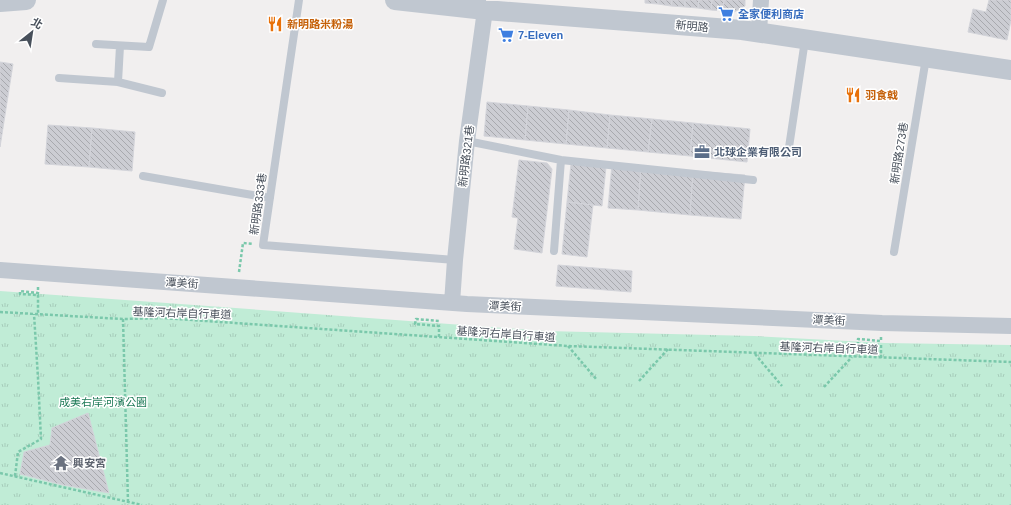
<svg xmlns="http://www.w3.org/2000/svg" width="1011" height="505" viewBox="0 0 1011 505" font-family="Helvetica,'Noto Sans TC',sans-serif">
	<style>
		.park { fill: url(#park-tufts) }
		.building { fill: url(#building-back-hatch); stroke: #d3d4da }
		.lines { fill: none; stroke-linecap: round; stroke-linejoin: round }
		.path { stroke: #7ac8ab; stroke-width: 2.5; stroke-dasharray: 3 2; stroke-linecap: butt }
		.service { stroke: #c0c7d0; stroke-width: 8 }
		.minor { stroke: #c0c7d0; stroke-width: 16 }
		.tertiary { stroke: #c0c7d0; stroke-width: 20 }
		.labels { text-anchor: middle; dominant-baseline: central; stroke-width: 3; stroke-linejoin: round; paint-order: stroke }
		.shop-label { font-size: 11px; font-weight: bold; fill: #366cbe; stroke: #fff; text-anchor: start }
		.food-label { font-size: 11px; font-weight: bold; fill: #c56008; stroke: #fff; text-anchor: start }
		.street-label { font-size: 11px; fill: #48505b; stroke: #fff }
		.service-label { font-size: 11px; font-weight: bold; fill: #4e5e75; stroke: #fff; text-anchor: start }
		.park-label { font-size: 11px; fill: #1c7956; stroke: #fff }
		.worship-label { font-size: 11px; font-weight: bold; fill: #5b616d; stroke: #fff; text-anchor: start }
	</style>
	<defs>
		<pattern id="park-tufts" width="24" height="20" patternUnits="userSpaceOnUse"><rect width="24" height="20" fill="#c0ecd6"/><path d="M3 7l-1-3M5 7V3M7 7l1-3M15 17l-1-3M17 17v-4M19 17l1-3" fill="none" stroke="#a6ccba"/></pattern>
		<pattern id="building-back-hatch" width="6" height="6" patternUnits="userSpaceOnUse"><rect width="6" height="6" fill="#cccdd3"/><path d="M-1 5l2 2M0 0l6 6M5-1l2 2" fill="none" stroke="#a8a9ae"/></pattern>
	</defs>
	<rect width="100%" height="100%" fill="#f1efef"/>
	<path class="park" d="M 0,291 L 153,302 L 545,331 L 754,336 L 885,343 L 1011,345 L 1011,505 L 0,505 Z"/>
	<path class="building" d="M 645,0 L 658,0 L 658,4 L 645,3 Z
		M 658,0 L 672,0 L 671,6 L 658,4 Z
		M 672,0 L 685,0 L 685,7 L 671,6 Z
		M 685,0 L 699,0 L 698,8 L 685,7 Z
		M 699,0 L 712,0 L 711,10 L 698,8 Z
		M 712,0 L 724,0 L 723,11 L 711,10 Z
		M 724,0 L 745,0 L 745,6 L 734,12 L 723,11 Z
		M 989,0 L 1011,0 L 1011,20 L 1007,40 L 968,32 L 973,9 L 986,12 Z
		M 0,62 L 13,64 L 0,147 Z
		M 487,102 L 528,106 L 525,140 L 484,136 Z
		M 528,106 L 569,110 L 566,144 L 525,140 Z
		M 569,110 L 610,115 L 607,148 L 566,144 Z
		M 610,115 L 652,119 L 648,152 L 607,148 Z
		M 652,119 L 693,123 L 690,156 L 648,152 Z
		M 693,123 L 750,129 L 747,162 L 690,156 Z
		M 48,125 L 92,128 L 89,167 L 45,164 Z
		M 92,128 L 135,132 L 132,171 L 89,167 Z
		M 519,160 L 547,163 L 552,169 L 542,253 L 514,249 L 518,218 L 512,217 Z
		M 571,164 L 606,167 L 602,206 L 567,202 Z
		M 612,164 L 641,166 L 638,210 L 608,208 Z
		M 641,166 L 693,171 L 690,215 L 638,210 Z
		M 693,171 L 745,175 L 741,219 L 690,215 Z
		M 567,202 L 593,205 L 587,257 L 562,254 Z
		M 558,265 L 632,271 L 631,292 L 556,286 Z
		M 88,413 L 109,493 L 63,485 L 20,474 L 24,452 L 50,445 L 52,428 Z"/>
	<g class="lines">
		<path class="path" d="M 239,272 L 243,243 L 253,244
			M 38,287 L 38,293 L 20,291 L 20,294 L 38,295 L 38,314
			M 0,312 L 123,319 L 163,318 L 568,346 L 1011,362
			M 123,319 L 128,502
			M 439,337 L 439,326 L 415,324 L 416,319 L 440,321
			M 568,346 L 597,380
			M 755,354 L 782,386
			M 881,358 L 881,345 L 858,344 L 858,339 L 881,341 L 881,337
			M 639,381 L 668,349
			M 824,387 L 852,357
			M 0,473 L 142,505
			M 15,476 L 18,452 L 41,439 L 38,378 L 34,314"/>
		<path class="service" d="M 299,0 L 263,245 L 455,260
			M 96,44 L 149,47 L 163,0
			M 59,78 L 118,82 L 120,46
			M 118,82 L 162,93
			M 467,141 L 561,160 L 753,180
			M 788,154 L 805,40
			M 143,176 L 270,198
			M 554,251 L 561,160
			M 894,252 L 926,58"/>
		<path class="minor" d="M 759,32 L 761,0
			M 0,270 L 467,304 L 882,323 L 1011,326
			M 452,303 L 455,260 L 467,141 L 485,10"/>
		<path class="tertiary" d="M 395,0 L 485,10 L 742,30 L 1011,70
			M 0,2 L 26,0"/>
	</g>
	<defs>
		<symbol id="supermarket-bare" viewBox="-9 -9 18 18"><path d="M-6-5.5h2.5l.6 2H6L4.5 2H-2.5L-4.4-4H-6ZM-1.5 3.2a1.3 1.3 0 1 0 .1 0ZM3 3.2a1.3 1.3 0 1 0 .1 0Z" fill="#3f7fe0" stroke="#fff" stroke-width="2.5" paint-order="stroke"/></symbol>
		<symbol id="restaurant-bare" viewBox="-9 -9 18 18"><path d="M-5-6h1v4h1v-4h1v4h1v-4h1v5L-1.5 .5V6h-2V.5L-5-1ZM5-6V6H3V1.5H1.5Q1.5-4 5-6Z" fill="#e8710a" stroke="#fff" stroke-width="2.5" paint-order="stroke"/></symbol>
		<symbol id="office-bare" viewBox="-9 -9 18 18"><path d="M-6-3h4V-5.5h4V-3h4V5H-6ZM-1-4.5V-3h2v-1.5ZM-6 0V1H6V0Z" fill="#5c6f8a" stroke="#fff" stroke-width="2.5" paint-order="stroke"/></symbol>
		<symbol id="temple-bare" viewBox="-9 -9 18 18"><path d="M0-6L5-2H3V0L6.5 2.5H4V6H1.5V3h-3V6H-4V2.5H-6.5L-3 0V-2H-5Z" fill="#6b7280" stroke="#fff" stroke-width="2.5" paint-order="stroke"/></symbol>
	</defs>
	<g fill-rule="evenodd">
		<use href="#supermarket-bare" x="715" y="3" width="22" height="22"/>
		<use href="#restaurant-bare" x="264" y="13" width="22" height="22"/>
		<use href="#supermarket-bare" x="495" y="24" width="22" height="22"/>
		<use href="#restaurant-bare" x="842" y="84" width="22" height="22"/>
		<use href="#office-bare" x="691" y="141" width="22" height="22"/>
		<use href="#temple-bare" x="50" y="452" width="22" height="22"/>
	</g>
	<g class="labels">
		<g class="shop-label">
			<text x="738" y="14">全家便利商店</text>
			<text x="518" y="35">7-Eleven</text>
		</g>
		<g class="food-label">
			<text x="287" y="24">新明路米粉湯</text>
			<text x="865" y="95">羽食戟</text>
		</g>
		<g class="street-label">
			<text transform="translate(692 26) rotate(5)">新明路</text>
			<text transform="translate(899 153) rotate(-81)">新明路273巷</text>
			<text transform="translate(466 156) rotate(-83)">新明路321巷</text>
			<text transform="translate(258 204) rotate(-82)">新明路333巷</text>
			<text transform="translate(182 283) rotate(4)">潭美街</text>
			<text transform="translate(505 306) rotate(3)">潭美街</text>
			<text transform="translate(182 313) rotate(2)">基隆河右岸自行車道</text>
			<text transform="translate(829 320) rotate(3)">潭美街</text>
			<text transform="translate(506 334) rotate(4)">基隆河右岸自行車道</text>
			<text transform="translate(829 348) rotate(2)">基隆河右岸自行車道</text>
		</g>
		<g class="service-label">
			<text x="714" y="152">北球企業有限公司</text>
		</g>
		<g class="park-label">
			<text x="103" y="402">成美右岸河濱公園</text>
		</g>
		<g class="worship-label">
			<text x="73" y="463">興安宮</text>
		</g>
	</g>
	<g transform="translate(32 32) rotate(30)" stroke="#ffffff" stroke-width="3" paint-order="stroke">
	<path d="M0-3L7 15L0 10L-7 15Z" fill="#48505b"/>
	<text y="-6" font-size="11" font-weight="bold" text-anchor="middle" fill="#48505b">北</text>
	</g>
</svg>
